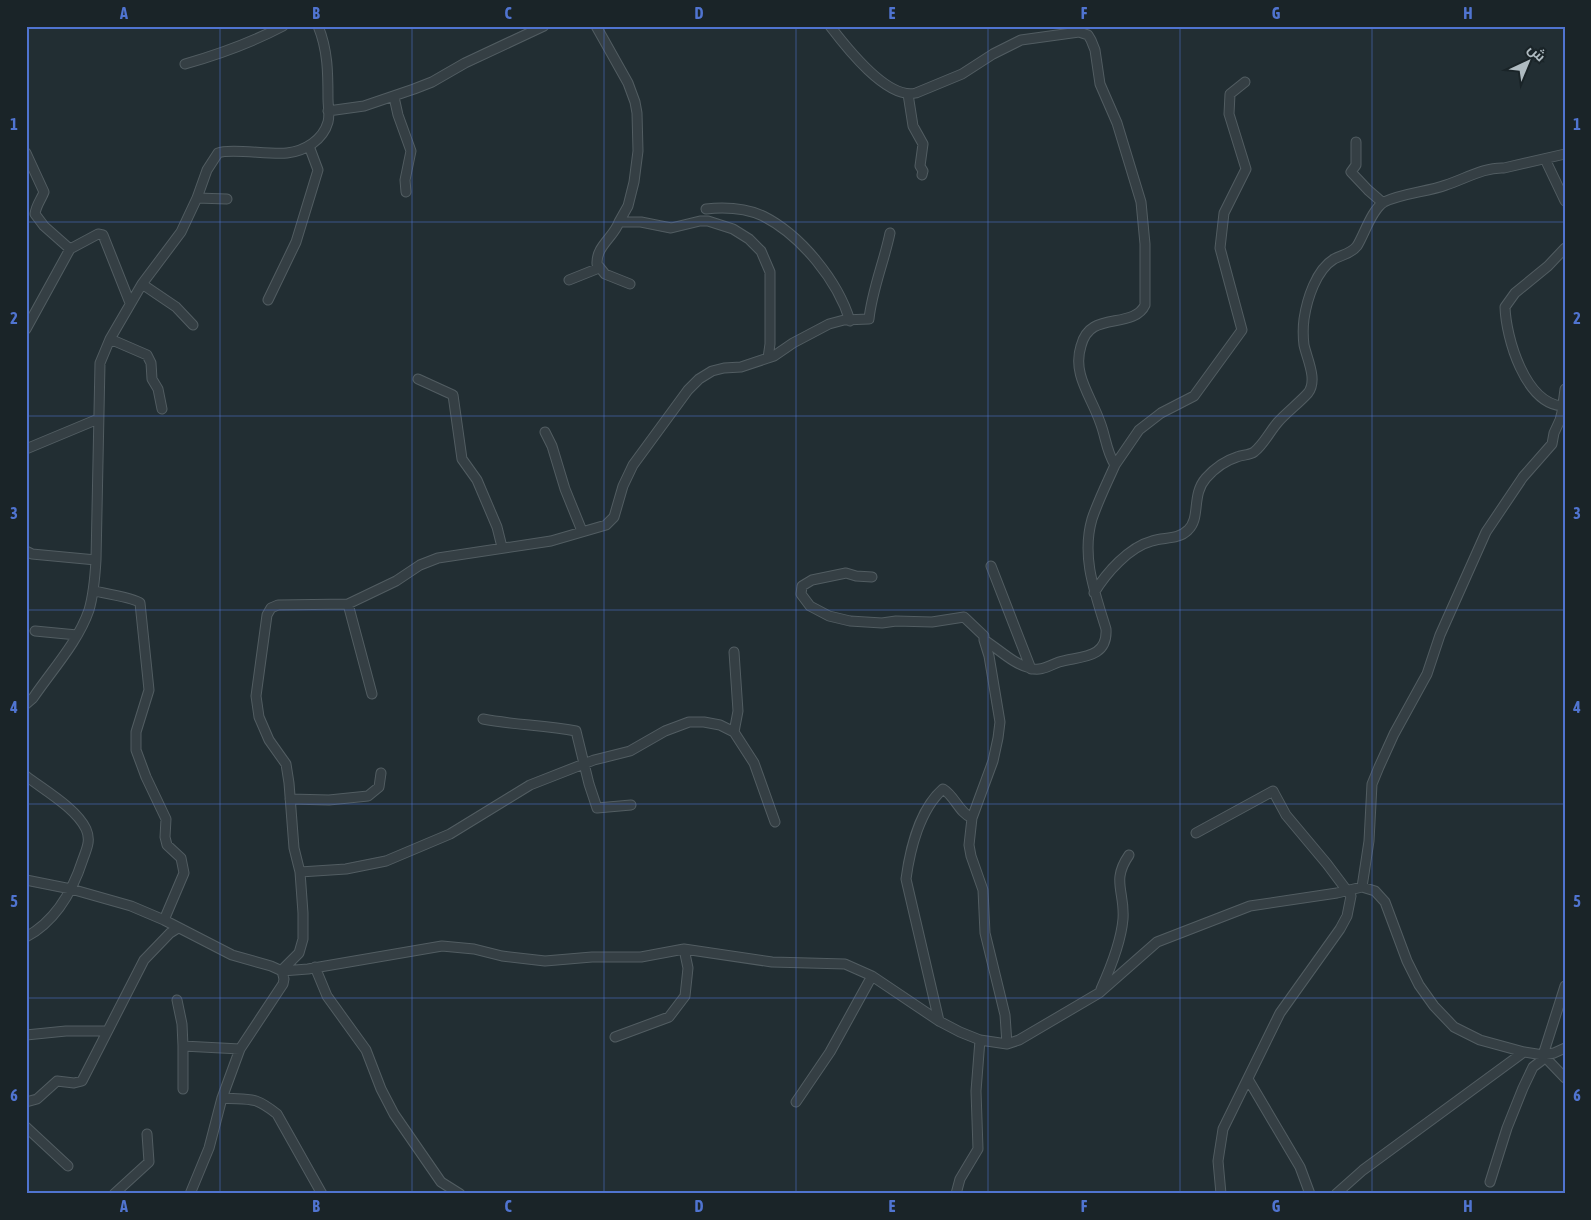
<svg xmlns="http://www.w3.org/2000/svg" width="1591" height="1220" viewBox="0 0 1591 1220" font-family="'Asap Condensed',Cairo,sans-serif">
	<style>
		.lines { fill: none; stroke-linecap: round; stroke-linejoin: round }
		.street-casing { stroke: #525d62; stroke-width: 11 }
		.street { stroke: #353f44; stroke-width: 9 }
		.grid { fill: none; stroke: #5074d0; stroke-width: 1; stroke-opacity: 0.55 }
		.neatline { fill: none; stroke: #5074d0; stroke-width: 2 }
		.grid-label { font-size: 16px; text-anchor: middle; font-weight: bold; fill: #5074d0 }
	</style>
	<rect width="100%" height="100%" fill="#222e33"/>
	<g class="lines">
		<defs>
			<path id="street" d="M 596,26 L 628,83 L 635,102 L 637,113 L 638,151 L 634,182 L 628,206 L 619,222 L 641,222 L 671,228 L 700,221 L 708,221 L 733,229 L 749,239 L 761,251 L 770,272 L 770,344 L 768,358
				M 830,26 C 846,47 887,100 916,93 L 962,74 L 993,54 L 1021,40 L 1079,32 L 1088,35 L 1091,40 L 1095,50 L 1100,84 L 1117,123 L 1141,202 L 1145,244 L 1145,305 C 1137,323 1109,318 1094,327 C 1087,331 1083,338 1081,346 C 1072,374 1091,396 1100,422 C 1106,437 1106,451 1115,465 C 1107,483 1098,501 1092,519 C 1081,557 1095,593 1106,629 C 1108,659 1080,656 1059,662 C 1050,665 1041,672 1030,668 C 1013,664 999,649 984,640 L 989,656 L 1000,722 L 998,738 L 993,761 L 972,818 L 969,845 L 971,856 L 983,890 L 985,933 L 1005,1015 L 1007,1044
				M 185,64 C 220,54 251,43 283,26
				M 908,94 L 913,126 L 923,144 L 920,166 L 923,171 L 922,175
				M 394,97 L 398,115 L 411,151 L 405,180 L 406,192
				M 328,111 L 364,106 L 414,89 L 432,82 L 465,63 L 544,26
				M 1356,142 L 1356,165 L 1351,172 L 1368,190 L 1383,203
				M 26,153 L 44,192 C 41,200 36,205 35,214 L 44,226 L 70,249
				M 1545,159 L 1565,201
				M 197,198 L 227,199
				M 706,209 C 725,207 745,208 763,216 C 801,235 838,281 850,321
				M 619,222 C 614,237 596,246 597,264 L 605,274 L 630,284
				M 569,280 L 599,268
				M 142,284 L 176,307 L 193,325
				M 268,300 L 296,242 L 318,170 L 309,146
				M 26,329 L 70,249 L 98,234 L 103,235 L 130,303
				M 110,339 L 147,355 L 151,363 L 152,379 L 158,389 L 162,409
				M 418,379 L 453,395 L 462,459 L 477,480 L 497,527 L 502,547
				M 1562,406 C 1525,403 1506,338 1505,307 L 1515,293 L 1548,266 L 1565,248
				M 545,432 L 552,446 L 565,489 L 582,531
				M 26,449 L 98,419
				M 1115,465 L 1139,430 L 1161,413 L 1194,396 L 1242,330 L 1220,248 L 1224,213 L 1246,169 L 1229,114 L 1230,94 L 1245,82
				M 26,551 L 32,554 L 96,560
				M 991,566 L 1031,669
				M 872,577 L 856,576 L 846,573 L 812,580 L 802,586 L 801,594 L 810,606 L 829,616 L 850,621 L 882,623 L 896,621 L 932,622 L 964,617 L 984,636 L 984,640
				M 94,591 C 103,593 135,598 140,603 L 149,690 L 136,732 L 136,750 L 146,777 L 166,819 L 165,837 L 167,845 L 181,858 L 184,873 L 164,920
				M 1094,593 C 1106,573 1129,547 1152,541 C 1164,537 1178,540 1188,530 C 1201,518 1191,495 1206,478 C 1214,469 1224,461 1237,457 C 1242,455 1250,455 1254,452 C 1264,444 1270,431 1278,422 C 1287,412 1299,403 1308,393 C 1318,380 1307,359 1304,345 C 1303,337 1303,327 1304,319 C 1307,299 1316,270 1334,259 C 1341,255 1351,254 1357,246 C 1364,235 1372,209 1384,202 C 1403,193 1427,192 1446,185 C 1465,179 1484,167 1504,168 L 1565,154
				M 348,604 L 372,694
				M 35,631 L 77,635
				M 26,704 L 33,698 C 52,670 78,642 89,610 C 94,593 95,577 96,560 L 100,363 L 110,339 L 142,284 L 181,232 L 197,198 L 207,170 L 218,153 C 230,148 270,155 287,153 C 305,151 323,140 328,122 C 330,115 328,106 328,99 C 328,74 328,50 318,26
				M 483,719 C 514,725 545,725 576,731 L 589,784 L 597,808 L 631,805
				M 734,732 L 738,711 L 734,652
				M 26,776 C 44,790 76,808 86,829 C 91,840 87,848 83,859 C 73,890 56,921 26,937
				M 290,799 L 329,800 L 368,796 L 379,787 L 381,773
				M 1196,833 L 1273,791 L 1286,815 L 1327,864 L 1351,896 L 1347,916 L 1340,929 L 1280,1013 L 1223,1129 L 1218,1161 L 1221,1194
				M 300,872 L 346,869 L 386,861 L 450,834 L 530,785 L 594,760 L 630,751 L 665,731 L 689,722 L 704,722 L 720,725 L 734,732 L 754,763 L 775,822
				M 26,880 L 71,889 L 131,906 L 164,920 L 232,955 L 271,966 L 282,971 L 308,969 L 442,946 L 474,949 L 502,956 L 545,961 L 592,957 L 641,957 L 684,949 L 772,962 L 845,964 L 872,976 L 939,1021 L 960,1032 L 980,1040 L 1007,1044 L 1019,1040 L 1099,993 L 1157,942 L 1250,906 L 1337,893 L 1362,887 L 1375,891 L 1385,902 L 1407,961 L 1419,985 L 1434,1006 L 1454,1027 L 1480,1040 L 1524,1052 L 1543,1055 L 1554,1053 L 1565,1048
				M 1362,887 L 1369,841 L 1372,784 L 1379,767 L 1394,734 L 1427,674 L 1440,635 L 1486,532 L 1523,477 L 1552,444 L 1554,433 L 1560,420 L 1562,412 L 1565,389
				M 315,967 L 327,996 L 366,1050 L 381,1089 L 394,1114 L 441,1182 L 460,1194
				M 282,970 L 299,953 L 303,939 L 303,913 L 300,872 L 294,848 L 289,783 L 286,764 L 269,740 L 259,717 L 256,696 L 267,615 L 271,608 L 278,605 L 348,604 L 396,581 L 420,565 L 438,558 L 551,541 L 606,525 L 614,517 L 623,486 L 633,465 L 688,390 L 699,379 L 712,371 L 724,368 L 741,367 L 774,356 L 793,343 L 829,324 L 844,320 L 869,319 C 872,290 884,262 890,233
				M 1565,986 L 1543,1055 L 1565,1078
				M 1101,989 C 1111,967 1121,942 1123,919 C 1125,891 1111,881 1129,855
				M 177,1000 L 182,1024 L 183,1046 L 240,1049
				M 939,1021 L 906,879 C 910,849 920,809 943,789 C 955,796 959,813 972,818
				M 26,1035 L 66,1031 L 106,1031
				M 615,1037 L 669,1017 L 685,996 L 688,968 L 684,949
				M 1248,1079 L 1300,1167 L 1310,1194
				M 183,1089 L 183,1046
				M 222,1098 C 250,1100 253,1095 277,1114 L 322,1194
				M 26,1102 L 37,1099 L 57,1081 L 74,1083 L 82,1081 L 144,960 L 170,933 L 178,928
				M 796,1102 L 830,1052 L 872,976
				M 26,1127 L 68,1166
				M 1490,1182 L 1507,1128 L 1523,1088 L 1533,1067 L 1541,1061 L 1543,1055
				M 114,1194 L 149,1162 L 147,1134
				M 190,1194 L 209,1148 L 222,1098 L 240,1049 L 283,984 L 284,979 L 282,971
				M 956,1194 L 960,1179 L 978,1149 L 976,1091 L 980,1040
				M 1336,1194 L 1363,1170 L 1524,1052"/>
		</defs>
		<use href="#street" class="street-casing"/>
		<use href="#street" class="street"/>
	</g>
	<path class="grid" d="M 220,26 L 220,1194M 412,26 L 412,1194M 604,26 L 604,1194M 796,26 L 796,1194M 988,26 L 988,1194M 1180,26 L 1180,1194M 1372,26 L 1372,1194M 26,222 L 1565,222M 26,416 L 1565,416M 26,610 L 1565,610M 26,804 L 1565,804M 26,998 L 1565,998"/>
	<rect width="1591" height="1220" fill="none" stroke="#1a2428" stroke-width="55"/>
	<g transform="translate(1528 62) rotate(44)" stroke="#1a2428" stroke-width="4" paint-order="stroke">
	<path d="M0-4L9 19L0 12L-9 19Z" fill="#afbbc1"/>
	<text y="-8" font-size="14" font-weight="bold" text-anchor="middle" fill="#afbbc1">ش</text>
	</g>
	<rect x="28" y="28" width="1536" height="1164" class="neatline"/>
	<g class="grid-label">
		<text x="124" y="19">A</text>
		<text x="316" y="19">B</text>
		<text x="508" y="19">C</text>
		<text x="699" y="19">D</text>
		<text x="892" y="19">E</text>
		<text x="1084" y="19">F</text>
		<text x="1276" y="19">G</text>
		<text x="1468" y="19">H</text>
		<text x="14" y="130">1</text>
		<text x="1577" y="130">1</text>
		<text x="14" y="324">2</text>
		<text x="1577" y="324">2</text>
		<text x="14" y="519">3</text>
		<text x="1577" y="519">3</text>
		<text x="14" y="713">4</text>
		<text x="1577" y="713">4</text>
		<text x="14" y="907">5</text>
		<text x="1577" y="907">5</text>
		<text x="14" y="1101">6</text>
		<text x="1577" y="1101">6</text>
		<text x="124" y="1212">A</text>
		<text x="316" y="1212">B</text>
		<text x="508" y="1212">C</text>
		<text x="699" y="1212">D</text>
		<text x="892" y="1212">E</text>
		<text x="1084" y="1212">F</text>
		<text x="1276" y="1212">G</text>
		<text x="1468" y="1212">H</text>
	</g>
</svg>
